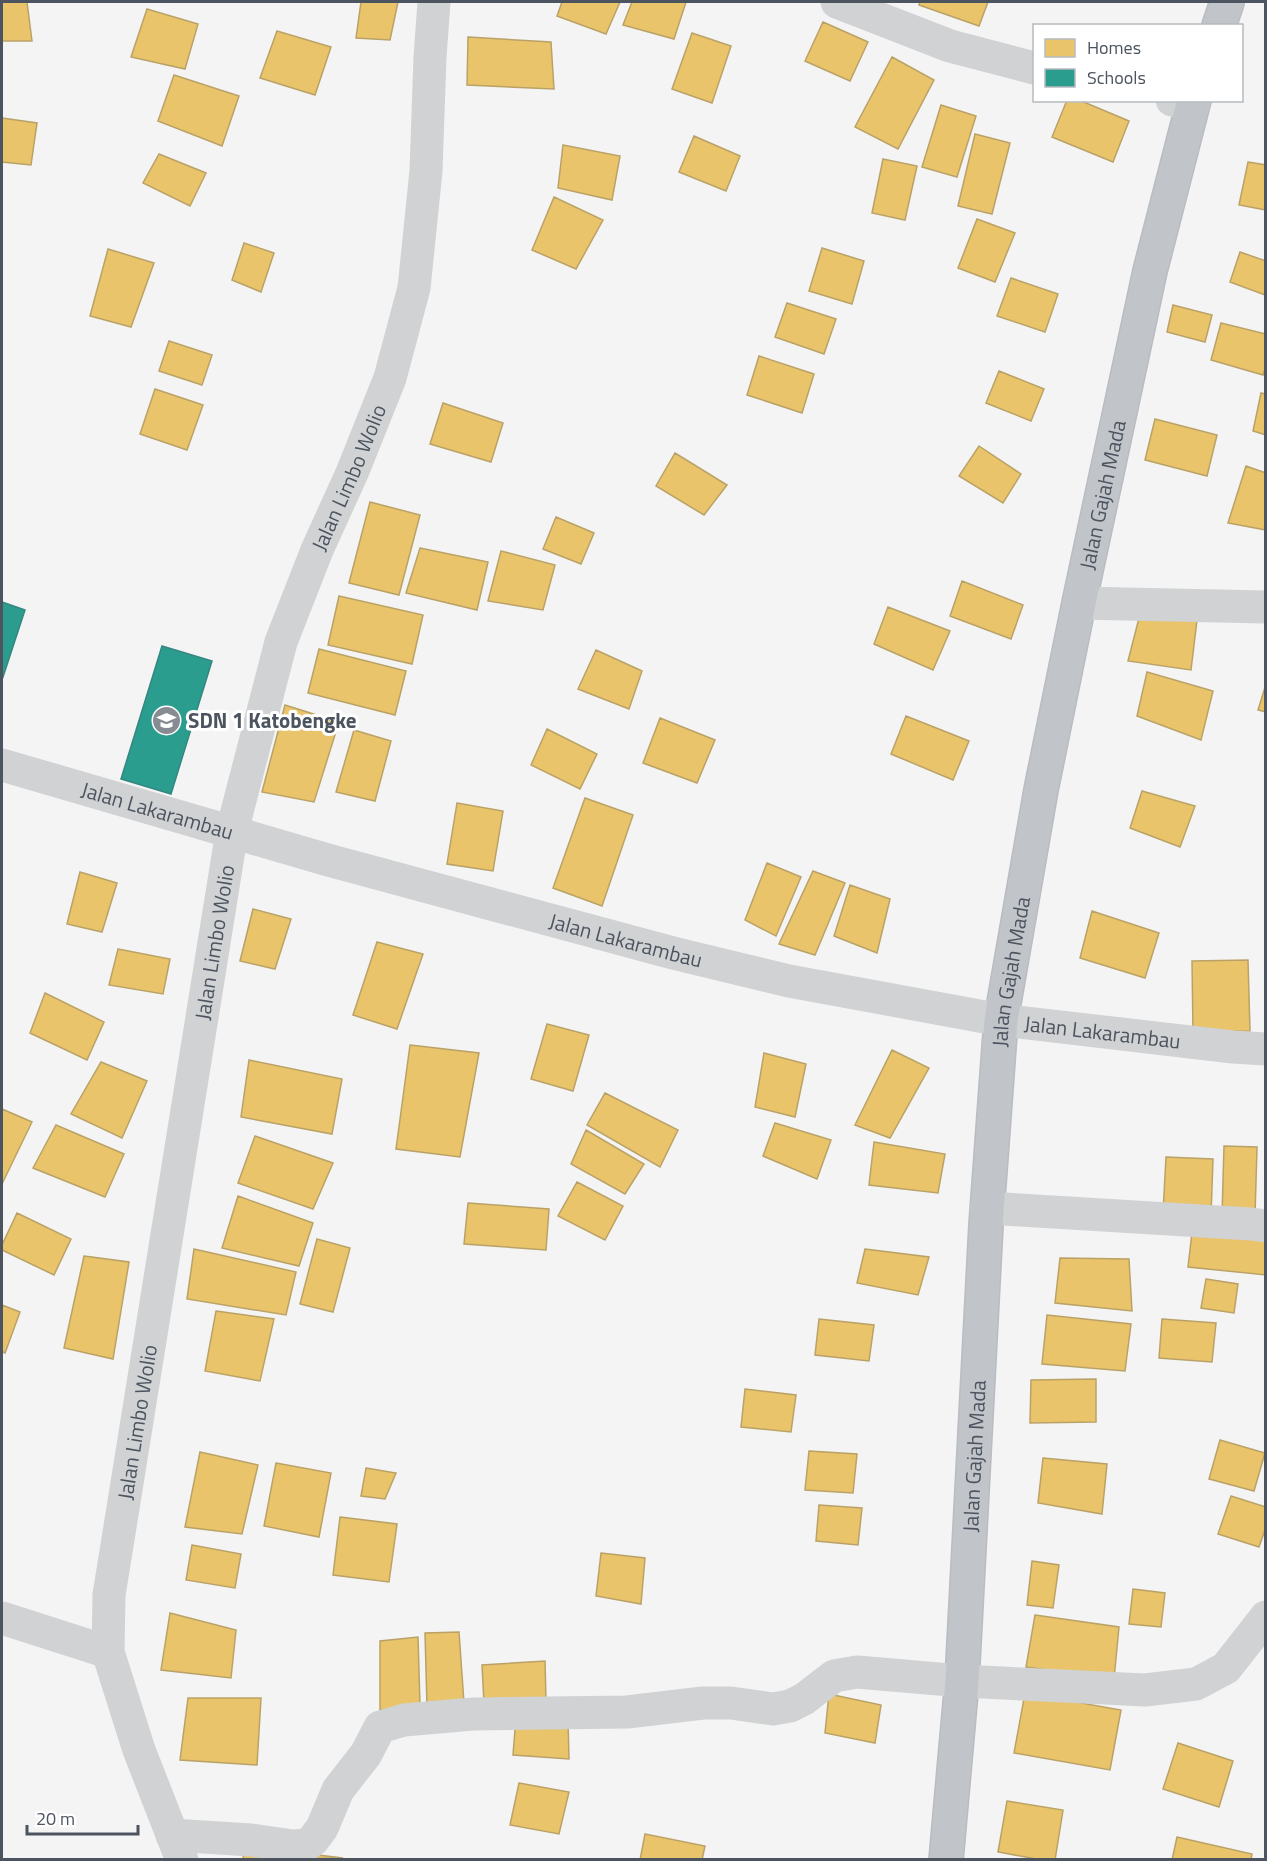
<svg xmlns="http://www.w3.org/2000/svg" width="1267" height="1861" viewBox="0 0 1267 1861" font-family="'Titillium Web',sans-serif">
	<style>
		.homes { fill: #e9c46a; stroke: #baa267; stroke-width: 1.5 }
		.schools { fill: #2a9d8f; stroke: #348781; stroke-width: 1.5 }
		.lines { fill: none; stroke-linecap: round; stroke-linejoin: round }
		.highway-casing { stroke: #b9bcc2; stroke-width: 36 }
		.minor { stroke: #d0d2d4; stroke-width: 33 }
		.highway { stroke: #c1c4c9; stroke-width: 33 }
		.labels { text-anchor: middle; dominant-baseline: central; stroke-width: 6; stroke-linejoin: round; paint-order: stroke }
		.street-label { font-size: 21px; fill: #4c545f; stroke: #fff }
		.poi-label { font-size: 21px; font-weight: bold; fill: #4c545f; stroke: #fff; text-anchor: start }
	</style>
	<rect width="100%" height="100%" fill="#f4f4f4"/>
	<path class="homes" d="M 2,2 L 27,2 L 32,41 L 2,41 Z
		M 361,2 L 398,2 L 390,40 L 356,38 Z
		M 562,2 L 620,2 L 606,34 L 557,16 Z
		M 632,2 L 686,2 L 674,39 L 623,25 Z
		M 920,2 L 988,2 L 979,26 L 919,5 Z
		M 147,9 L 198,24 L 185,69 L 131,57 Z
		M 823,22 L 868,42 L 850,81 L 805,61 Z
		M 277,31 L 331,47 L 315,95 L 260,78 Z
		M 692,33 L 731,46 L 712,103 L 672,89 Z
		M 468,37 L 551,42 L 554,89 L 467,85 Z
		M 892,57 L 934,80 L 898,149 L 855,127 Z
		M 174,75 L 239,96 L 222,146 L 158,121 Z
		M 1067,100 L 1079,100 L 1129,121 L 1113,162 L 1052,137 Z
		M 941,105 L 976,116 L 957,177 L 922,167 Z
		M 2,118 L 37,123 L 31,165 L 2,162 Z
		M 975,134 L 1010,143 L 992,214 L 958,206 Z
		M 694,136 L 740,156 L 726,191 L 679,172 Z
		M 563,145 L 620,156 L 612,200 L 558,188 Z
		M 159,154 L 206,173 L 190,206 L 143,183 Z
		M 883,159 L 917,166 L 905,220 L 872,213 Z
		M 1248,162 L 1266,165 L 1266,210 L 1239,205 Z
		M 554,197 L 603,220 L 576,269 L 532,250 Z
		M 977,219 L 1015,233 L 995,282 L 958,268 Z
		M 244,243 L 274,253 L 261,292 L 232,280 Z
		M 822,248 L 864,261 L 852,304 L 809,291 Z
		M 108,249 L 154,263 L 131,327 L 90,316 Z
		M 1240,252 L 1266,261 L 1265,295 L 1230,282 Z
		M 1011,278 L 1058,294 L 1045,332 L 997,316 Z
		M 787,303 L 836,319 L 824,354 L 775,337 Z
		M 1173,305 L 1212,315 L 1205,342 L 1167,332 Z
		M 1221,323 L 1266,334 L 1266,366 L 1263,375 L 1211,360 Z
		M 169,341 L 212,355 L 202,385 L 159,371 Z
		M 759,356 L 814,374 L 802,413 L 747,395 Z
		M 999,371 L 1044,389 L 1031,421 L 986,403 Z
		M 155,389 L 203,405 L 187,450 L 140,434 Z
		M 1261,393 L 1266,394 L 1266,435 L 1253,431 Z
		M 443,403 L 503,423 L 491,462 L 430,444 Z
		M 1155,419 L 1217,435 L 1207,476 L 1145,460 Z
		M 979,446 L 1021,474 L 1003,503 L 959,476 Z
		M 675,453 L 727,485 L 704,515 L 656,486 Z
		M 1246,466 L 1266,473 L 1266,530 L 1228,523 Z
		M 370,502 L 420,515 L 399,595 L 349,583 Z
		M 556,517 L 594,533 L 581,564 L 543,549 Z
		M 420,548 L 488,562 L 477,610 L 406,593 Z
		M 501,551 L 555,565 L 543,610 L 488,601 Z
		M 962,581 L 1023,605 L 1011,639 L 950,616 Z
		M 339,596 L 423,615 L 412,664 L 328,645 Z
		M 888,607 L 950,631 L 933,670 L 874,644 Z
		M 1140,614 L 1197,620 L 1191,670 L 1128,661 Z
		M 319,649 L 406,671 L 395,715 L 308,693 Z
		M 596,650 L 642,671 L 629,709 L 578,689 Z
		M 1147,672 L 1213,691 L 1201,740 L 1137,716 Z
		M 1266,684 L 1266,712 L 1258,710 Z
		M 285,705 L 339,722 L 314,802 L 262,792 Z
		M 906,716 L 969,741 L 953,780 L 891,754 Z
		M 660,718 L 715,740 L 697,783 L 643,763 Z
		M 547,729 L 597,754 L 580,789 L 531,765 Z
		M 354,730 L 391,741 L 375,801 L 336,792 Z
		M 1142,791 L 1195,806 L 1180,847 L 1130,828 Z
		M 585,798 L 633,815 L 602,906 L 553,888 Z
		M 457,803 L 503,811 L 493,871 L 447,864 Z
		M 767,863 L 801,877 L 776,936 L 745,920 Z
		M 813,871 L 845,883 L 815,955 L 779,944 Z
		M 80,872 L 117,883 L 102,932 L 67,924 Z
		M 850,885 L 890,899 L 877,953 L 834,936 Z
		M 253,909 L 291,919 L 275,969 L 240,961 Z
		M 1092,911 L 1159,933 L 1145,978 L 1080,958 Z
		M 377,942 L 423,954 L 397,1029 L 353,1015 Z
		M 118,949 L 170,959 L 163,994 L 109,985 Z
		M 1248,960 L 1250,1031 L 1193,1032 L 1192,961 Z
		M 45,993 L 104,1022 L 87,1060 L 30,1033 Z
		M 547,1024 L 589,1035 L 573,1091 L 531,1079 Z
		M 410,1045 L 479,1053 L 460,1157 L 396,1149 Z
		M 892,1050 L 929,1068 L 890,1138 L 855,1125 Z
		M 764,1053 L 806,1064 L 795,1117 L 755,1107 Z
		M 249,1060 L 342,1079 L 332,1134 L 241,1117 Z
		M 101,1062 L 147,1081 L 122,1138 L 71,1114 Z
		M 605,1093 L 678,1130 L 660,1167 L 587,1125 Z
		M 2,1109 L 32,1122 L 2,1184 Z
		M 775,1123 L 831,1140 L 817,1179 L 763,1156 Z
		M 56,1125 L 124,1154 L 105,1197 L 33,1168 Z
		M 586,1130 L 644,1164 L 625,1194 L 571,1164 Z
		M 255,1136 L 333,1163 L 313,1209 L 238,1183 Z
		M 874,1142 L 945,1154 L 938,1193 L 869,1185 Z
		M 1224,1146 L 1257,1147 L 1255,1216 L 1222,1216 Z
		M 1166,1157 L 1213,1159 L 1211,1216 L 1163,1213 Z
		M 577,1182 L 623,1206 L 605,1240 L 558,1216 Z
		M 238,1196 L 313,1223 L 299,1266 L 222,1248 Z
		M 468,1203 L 549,1209 L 546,1250 L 464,1244 Z
		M 17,1213 L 71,1239 L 54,1275 L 2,1250 L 2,1245 Z
		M 1193,1224 L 1266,1231 L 1266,1275 L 1188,1267 Z
		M 317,1239 L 350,1248 L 333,1312 L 300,1304 Z
		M 194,1249 L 296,1272 L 286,1315 L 187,1299 Z
		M 865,1249 L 929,1257 L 918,1295 L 857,1283 Z
		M 84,1256 L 129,1262 L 113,1359 L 64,1348 Z
		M 1060,1258 L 1129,1259 L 1132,1311 L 1055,1303 Z
		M 1206,1279 L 1238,1284 L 1234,1313 L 1201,1308 Z
		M 2,1305 L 20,1312 L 5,1353 L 2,1351 Z
		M 216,1311 L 274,1319 L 260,1381 L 205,1371 Z
		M 1047,1315 L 1131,1324 L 1125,1371 L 1042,1364 Z
		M 819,1319 L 874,1325 L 869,1361 L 815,1355 Z
		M 1162,1319 L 1216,1323 L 1212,1362 L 1159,1358 Z
		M 1096,1379 L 1096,1422 L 1030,1423 L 1031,1380 Z
		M 745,1389 L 796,1395 L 791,1432 L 741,1427 Z
		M 1220,1440 L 1265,1453 L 1254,1491 L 1209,1479 Z
		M 809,1451 L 857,1454 L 853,1493 L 805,1490 Z
		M 200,1452 L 258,1465 L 242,1534 L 185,1527 Z
		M 1043,1458 L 1107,1464 L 1102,1514 L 1038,1503 Z
		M 276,1463 L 331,1473 L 319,1537 L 264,1526 Z
		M 366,1468 L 396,1473 L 385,1499 L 361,1496 Z
		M 1231,1496 L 1266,1507 L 1266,1527 L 1259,1547 L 1218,1534 Z
		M 819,1505 L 862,1508 L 858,1545 L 816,1541 Z
		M 340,1517 L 397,1524 L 389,1582 L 333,1575 Z
		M 192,1545 L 241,1554 L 235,1588 L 186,1580 Z
		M 601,1553 L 645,1558 L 641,1604 L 596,1596 Z
		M 1032,1561 L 1059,1565 L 1053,1608 L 1027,1605 Z
		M 1133,1589 L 1165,1593 L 1161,1627 L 1129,1624 Z
		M 170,1613 L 236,1630 L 231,1678 L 161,1670 Z
		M 1035,1615 L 1119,1627 L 1114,1679 L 1026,1667 Z
		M 459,1632 L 464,1703 L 427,1706 L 425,1633 Z
		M 418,1637 L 420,1705 L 380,1710 L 380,1641 Z
		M 545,1661 L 546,1701 L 484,1704 L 482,1665 Z
		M 1025,1693 L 1121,1710 L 1110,1770 L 1014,1753 Z
		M 829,1694 L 881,1705 L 875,1743 L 825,1733 Z
		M 188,1698 L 261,1698 L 257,1765 L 180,1760 Z
		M 516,1717 L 568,1720 L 569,1759 L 513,1755 Z
		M 1178,1743 L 1233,1761 L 1219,1807 L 1163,1789 Z
		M 519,1783 L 569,1792 L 559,1834 L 510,1825 Z
		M 1007,1801 L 1063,1810 L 1055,1860 L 1042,1860 L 998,1852 Z
		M 645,1834 L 705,1846 L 702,1860 L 640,1860 Z
		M 1177,1837 L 1252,1854 L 1251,1860 L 1172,1860 Z
		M 244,1846 L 343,1858 L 243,1860 Z"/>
	<path class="schools" d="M 2,602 L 25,610 L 2,680 Z
		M 162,646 L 212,661 L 171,794 L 121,779 Z"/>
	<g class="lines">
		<defs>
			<g id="highway">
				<path d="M 1219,26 L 1227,2"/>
				<path id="s3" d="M 946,1860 L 962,1681 L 986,1225 L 1001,1020 L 1041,790 L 1079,603 L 1150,271 L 1194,100"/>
			</g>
		</defs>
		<use href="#highway" class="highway-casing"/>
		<g class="minor">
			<path d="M 837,2 L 950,46 L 1034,68"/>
			<path d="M 1172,100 L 1193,105"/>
			<path d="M 1079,603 L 1266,607"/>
			<path id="s1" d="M 2,765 L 328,860 L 673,953 L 789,981 L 1001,1020 L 1233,1047 L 1266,1049"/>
			<path d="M 987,1208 L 1251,1224 L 1266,1226"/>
			<path d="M 2,1618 L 108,1652"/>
			<path d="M 172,1835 L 251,1840 L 293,1846 L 306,1845 L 313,1840 L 322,1828 L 338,1790 L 366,1754 L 380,1727 L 404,1720 L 473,1714 L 627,1712 L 703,1703 L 731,1703 L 773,1709 L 790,1706 L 804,1699 L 834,1676 L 857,1672 L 962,1681 L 1145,1690 L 1196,1684 L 1226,1668 L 1266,1617"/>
			<path id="s2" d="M 182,1860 L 139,1750 L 108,1652 L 109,1595 L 232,831 L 281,642 L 317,550 L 352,473 L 390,378 L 414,288 L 426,171 L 430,57 L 434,2"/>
		</g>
		<use href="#highway" class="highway"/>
	</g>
	<defs>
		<symbol id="school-disc" viewBox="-11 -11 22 22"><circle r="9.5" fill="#878c93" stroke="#fff"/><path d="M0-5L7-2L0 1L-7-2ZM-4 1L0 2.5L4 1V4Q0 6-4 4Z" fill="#fff"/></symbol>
	</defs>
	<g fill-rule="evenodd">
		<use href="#school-disc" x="150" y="704" width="33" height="33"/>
	</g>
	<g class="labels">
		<g class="street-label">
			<text stroke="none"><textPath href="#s2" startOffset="1425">Jalan Limbo Wolio</textPath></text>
			<text stroke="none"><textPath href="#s3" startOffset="1377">Jalan Gajah Mada</textPath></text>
			<text stroke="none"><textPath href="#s1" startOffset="162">Jalan Lakarambau</textPath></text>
			<text stroke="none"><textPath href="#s1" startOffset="648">Jalan Lakarambau</textPath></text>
			<text stroke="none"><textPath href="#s2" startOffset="939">Jalan Limbo Wolio</textPath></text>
			<text stroke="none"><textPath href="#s3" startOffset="891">Jalan Gajah Mada</textPath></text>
			<text stroke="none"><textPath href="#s1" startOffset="1134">Jalan Lakarambau</textPath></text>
			<text stroke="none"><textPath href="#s2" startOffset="453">Jalan Limbo Wolio</textPath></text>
			<text stroke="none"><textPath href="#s3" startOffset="405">Jalan Gajah Mada</textPath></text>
		</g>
		<g class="poi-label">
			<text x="188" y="720">SDN 1 Katobengke</text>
		</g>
	</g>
	<rect width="1267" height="1861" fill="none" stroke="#4c545f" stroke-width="6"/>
	<rect x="1033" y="24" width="210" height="78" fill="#ffffff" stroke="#b7bbbf" stroke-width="1.5"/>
	<rect x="1045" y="39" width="30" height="18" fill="#e9c46a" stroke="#b7bbbf" stroke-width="1.5"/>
	<text x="1087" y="54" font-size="18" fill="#4c545f">Homes</text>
	<rect x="1045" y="69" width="30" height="18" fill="#2a9d8f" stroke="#b7bbbf" stroke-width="1.5"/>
	<text x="1087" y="84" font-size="18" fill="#4c545f">Schools</text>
	<path d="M27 1825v9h111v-9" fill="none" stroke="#4c545f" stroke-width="3"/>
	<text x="36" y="1825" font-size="18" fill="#4c545f" stroke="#ffffff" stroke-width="4.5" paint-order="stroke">20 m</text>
</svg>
